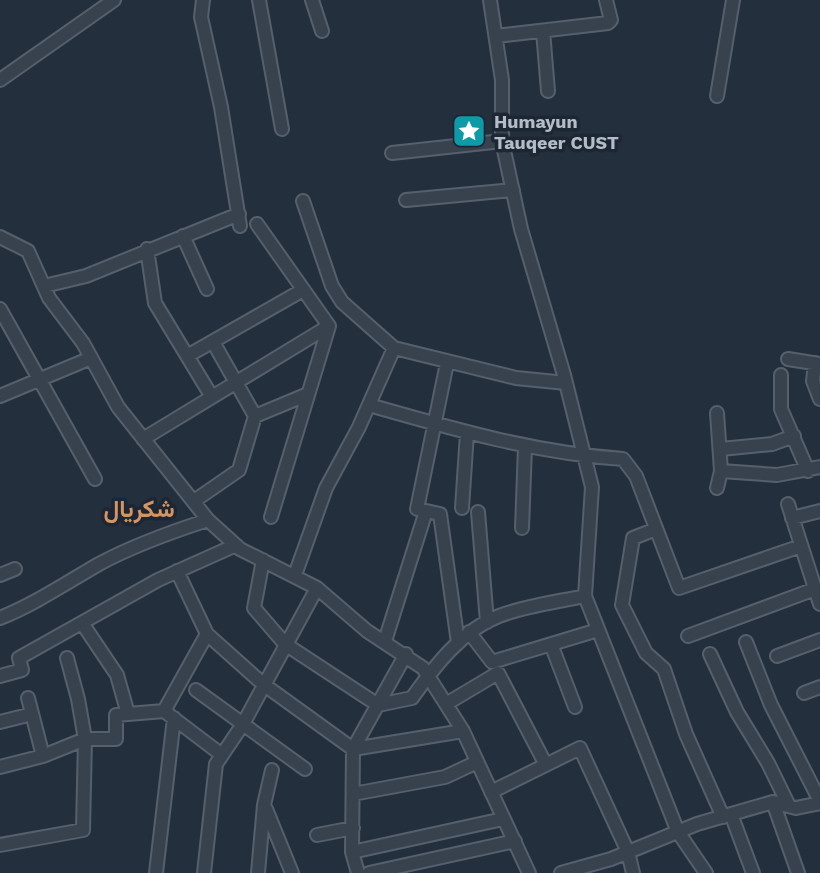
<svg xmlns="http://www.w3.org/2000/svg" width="820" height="873" viewBox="0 0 820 873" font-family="'Work Sans',Vazirmatn,sans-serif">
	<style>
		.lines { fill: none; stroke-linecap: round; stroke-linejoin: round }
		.minor-casing { stroke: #565f6c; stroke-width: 16 }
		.minor { stroke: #38414e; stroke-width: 12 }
		.labels { text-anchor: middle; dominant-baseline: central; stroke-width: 7; stroke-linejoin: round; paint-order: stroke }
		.poi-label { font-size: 18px; font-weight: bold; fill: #b4bcc9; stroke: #1d2633; text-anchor: start }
		.district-label { font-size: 24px; font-weight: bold; fill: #d59563; stroke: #1d2633 }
	</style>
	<rect width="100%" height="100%" fill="#242f3e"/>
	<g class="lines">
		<defs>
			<path id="minor" d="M 203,0 L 201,17 L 221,107 L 240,226
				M 259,0 L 282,129
				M 312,0 L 322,31
				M 490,0 L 502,80 L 502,141 L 521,229 L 564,375 L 592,487 L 585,596 L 678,832 L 706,873
				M 543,31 L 548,91
				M 496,36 L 608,23 L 611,20 L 606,0
				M 0,80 L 114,0
				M 717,96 L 733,0
				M 392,153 L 502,141
				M 406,200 L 513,190
				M 303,201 L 332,286 L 342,302 L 394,348 L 516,378 L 566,383
				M 257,224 L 329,326
				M 183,236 L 207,289
				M 0,237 L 28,251 L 49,298 L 83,343 L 118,407 L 208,520 L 240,549 L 317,588 L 367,631 L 423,668 L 463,731 L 529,873
				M 147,249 L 155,303 L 212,397
				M 44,286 L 86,276 L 239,214
				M 0,309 L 95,479
				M 189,355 L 303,290
				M 788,359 L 820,364
				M 447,363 L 417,509 L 440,514 L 458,643
				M 815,363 L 813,381 L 820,399
				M 781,375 L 781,409 L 808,471
				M 0,396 L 91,358
				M 369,405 C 453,429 535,453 623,459 L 636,476 L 679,588 L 801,546
				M 717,413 L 721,471 L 717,488
				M 255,416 L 308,394
				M 143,439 L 329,326
				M 721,449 L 772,444 L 794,436
				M 721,471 L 777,475 L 820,467
				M 194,501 L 239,470 L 255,416 L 213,342
				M 788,504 L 820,604
				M 462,508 L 467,433
				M 478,512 L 487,622
				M 271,517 L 329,326
				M 792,518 L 820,511
				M 522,528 L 525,447
				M 656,529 L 633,538 L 622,605 L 646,653 L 664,669 L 686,734 L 723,817
				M 263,560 L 254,608 L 285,644 L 378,705 L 412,698 C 434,667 462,630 499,616 C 525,606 557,602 585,596
				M 177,571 L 207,634 L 263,684 L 353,749 L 463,731
				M 0,575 L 15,569
				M 295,575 L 326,488 L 359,427 L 394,348
				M 0,618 C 35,604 66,583 99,564 C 134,545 171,532 208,520
				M 82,623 L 117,675 L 128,714
				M 469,632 L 492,662 L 598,630
				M 688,636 L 815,589
				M 385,641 L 426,511
				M 746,642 L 771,705 L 820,801
				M 551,644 L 575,707
				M 710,654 L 737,712 L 768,763 L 789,806
				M 777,656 L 820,640
				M 0,676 L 22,670 L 19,658 L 158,580 L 236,545
				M 196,690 L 305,769
				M 804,693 L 820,687
				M 28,698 L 43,756
				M 446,704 L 498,673 L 546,765
				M 164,711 L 207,634
				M 0,722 L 32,714
				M 0,767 L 43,756 L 85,739 L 116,739 L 116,715 L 164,711 L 222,755
				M 491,792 L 580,748 L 628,852 L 633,873
				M 353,794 L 445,777 L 477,762
				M 773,802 L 798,873
				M 266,809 L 292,873
				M 731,814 L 753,873
				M 317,835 L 353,828
				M 0,845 L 83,830 L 85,739 L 78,699 L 67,658
				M 352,852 L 353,749 L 406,654
				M 156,873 L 174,718
				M 204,873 L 216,764 L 243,724 L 317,588
				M 258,873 L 264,805 L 272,770
				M 358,873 L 352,852 L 503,819
				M 369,873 L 515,841
				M 561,873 L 611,859 L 697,824 L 773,802 L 796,808 L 820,803"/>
		</defs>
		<use href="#minor" class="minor-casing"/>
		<use href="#minor" class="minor"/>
	</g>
	<defs>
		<symbol id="sight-square" viewBox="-11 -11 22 22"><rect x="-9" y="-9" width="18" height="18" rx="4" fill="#0f9aa8" stroke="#1d2633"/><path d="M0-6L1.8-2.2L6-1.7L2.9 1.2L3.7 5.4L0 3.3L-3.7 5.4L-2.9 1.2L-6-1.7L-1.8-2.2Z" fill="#fff"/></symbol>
	</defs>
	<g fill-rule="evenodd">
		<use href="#sight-square" x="450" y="112" width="38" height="38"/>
	</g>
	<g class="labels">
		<g class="poi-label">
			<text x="494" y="121">Humayun<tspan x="494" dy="21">Tauqeer CUST</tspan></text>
		</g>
		<g class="district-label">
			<text x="139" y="509">شکریال</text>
		</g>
	</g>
</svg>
